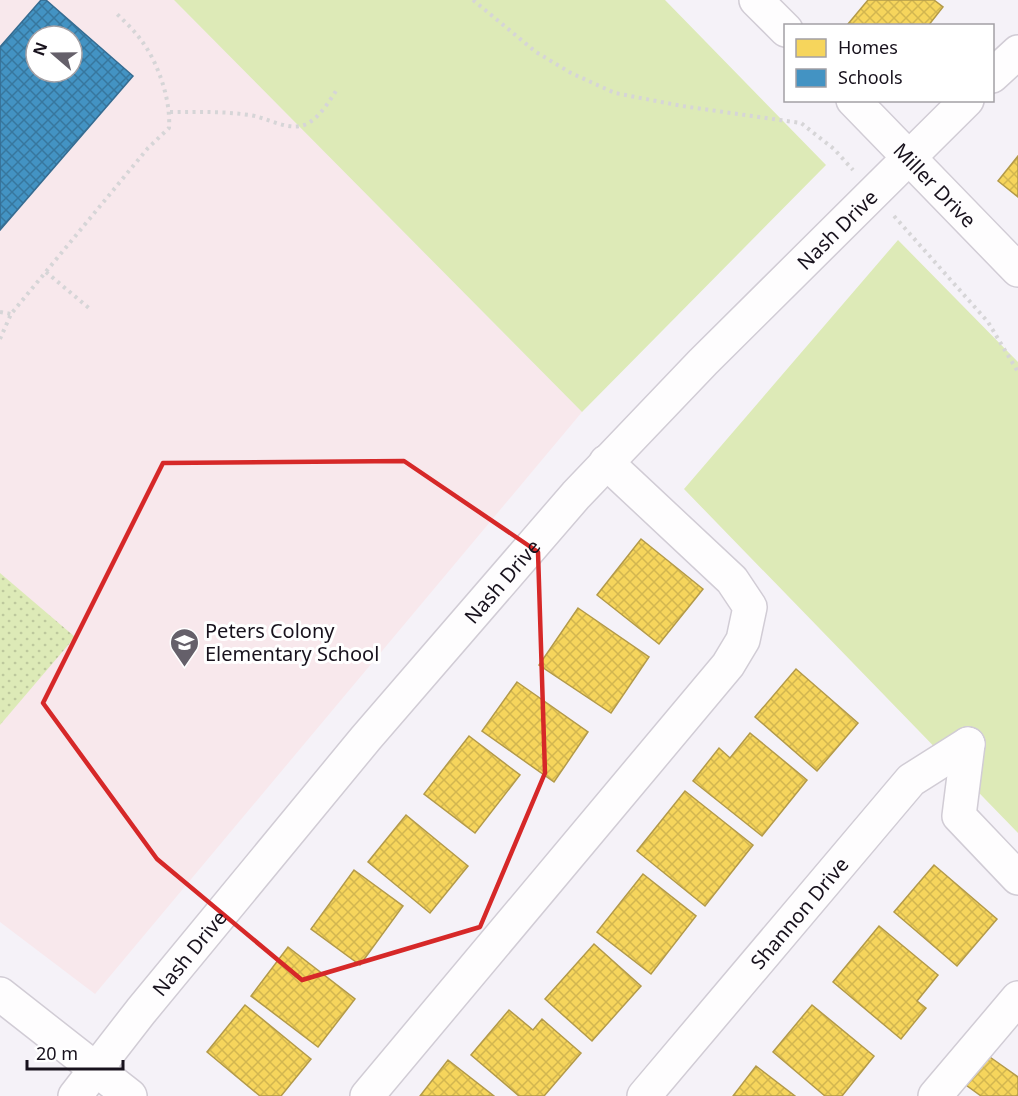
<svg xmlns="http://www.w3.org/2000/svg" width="1018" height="1096" viewBox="0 0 1018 1096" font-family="'Noto Sans',sans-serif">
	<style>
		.education { fill: #f8e8ec; fill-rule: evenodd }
		.green { fill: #ddeab7 }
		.park { fill: url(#park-dots) }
		.homes { fill: url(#homes-cross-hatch); stroke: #b39a49; stroke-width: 1.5 }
		.schools { fill: url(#schools-cross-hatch); stroke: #366c91; stroke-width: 1.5; fill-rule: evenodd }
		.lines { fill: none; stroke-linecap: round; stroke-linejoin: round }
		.minor-casing { stroke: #d1ccd5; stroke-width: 36 }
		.path { stroke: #d6d5d7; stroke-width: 4; stroke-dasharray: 3 4.5; stroke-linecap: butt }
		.minor { stroke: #fefdfe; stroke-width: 33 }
		.marked { fill: none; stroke: #d62828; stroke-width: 4.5; stroke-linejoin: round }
		.labels { text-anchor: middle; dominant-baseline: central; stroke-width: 6; stroke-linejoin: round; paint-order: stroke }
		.street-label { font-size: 20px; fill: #18121d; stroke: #fff }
		.poi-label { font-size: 20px; fill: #18121d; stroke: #fff; text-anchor: start }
	</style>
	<defs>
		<pattern id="park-dots" width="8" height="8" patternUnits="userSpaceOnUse" patternTransform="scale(1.5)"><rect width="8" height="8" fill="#ddeab7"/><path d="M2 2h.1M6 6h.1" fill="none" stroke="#bdc89d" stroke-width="1.8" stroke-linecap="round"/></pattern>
		<pattern id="homes-cross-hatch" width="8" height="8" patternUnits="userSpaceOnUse" patternTransform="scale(1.5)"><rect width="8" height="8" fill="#f6d55c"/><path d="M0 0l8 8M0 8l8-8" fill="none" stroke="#d2b650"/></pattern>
		<pattern id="schools-cross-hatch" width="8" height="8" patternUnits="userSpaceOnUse" patternTransform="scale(1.5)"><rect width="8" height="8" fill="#4393c3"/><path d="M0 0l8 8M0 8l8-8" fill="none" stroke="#37779e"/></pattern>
	</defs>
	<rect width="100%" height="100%" fill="#f5f2f8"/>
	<path class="education" d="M 0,0 L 174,0 L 582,412 L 95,994 L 0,922 ZM 36,36 L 72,36 L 72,72 L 36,72 Z"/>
	<path class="green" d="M 174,0 L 665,0 L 826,165 L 582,412 Z
		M 898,240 L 1018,362 L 1018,833 L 684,489 Z"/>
	<path class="park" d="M 0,573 L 75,637 L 0,725 Z"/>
	<path class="homes" d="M 868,0 L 934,0 L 943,7 L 928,26 L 850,26 L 848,24 Z
		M 1018,156 L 1018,197 L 998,181 Z
		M 641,539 L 703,589 L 659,644 L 597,595 Z
		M 578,608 L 649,657 L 611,713 L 539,665 Z
		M 796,669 L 858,723 L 817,771 L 755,717 Z
		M 517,682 L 588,732 L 554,782 L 482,731 Z
		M 750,733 L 807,780 L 762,836 L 693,781 L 719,748 L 730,758 Z
		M 469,736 L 520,775 L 475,833 L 424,794 Z
		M 685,791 L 753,845 L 705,906 L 637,851 Z
		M 406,815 L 468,866 L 430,913 L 368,862 Z
		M 934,865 L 997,919 L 957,966 L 894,912 Z
		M 354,870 L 403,906 L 360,965 L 311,929 Z
		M 643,874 L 696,916 L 651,974 L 597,932 Z
		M 879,926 L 938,975 L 917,1001 L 926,1008 L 901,1039 L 833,982 Z
		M 594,944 L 641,986 L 592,1041 L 545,999 Z
		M 288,947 L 355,999 L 318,1047 L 251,996 Z
		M 245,1005 L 311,1059 L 281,1096 L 260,1096 L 207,1052 Z
		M 812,1005 L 874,1056 L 842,1096 L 825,1096 L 773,1052 Z
		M 509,1010 L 533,1030 L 542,1019 L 581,1053 L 544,1096 L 519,1096 L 471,1055 Z
		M 987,1055 L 1018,1077 L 1018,1096 L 981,1096 L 966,1085 Z
		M 448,1060 L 494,1096 L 420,1096 Z
		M 756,1066 L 795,1096 L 733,1096 Z"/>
	<path class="schools" d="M 41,0 L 46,0 L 133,76 L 0,230 L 0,47 ZM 36,36 L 72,36 L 72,72 L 36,72 Z"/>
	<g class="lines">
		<defs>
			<g id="minor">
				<path d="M 756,0 L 786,30"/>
				<path d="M 992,76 L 1018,52"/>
				<path id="s1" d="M 853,100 L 1018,270"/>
				<path d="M 968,744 L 959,816 L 1018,878"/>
				<path d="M 0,994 L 130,1096"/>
				<path id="s2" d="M 75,1096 L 141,1011 L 366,738 L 576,495 L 703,362 L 967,100"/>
				<path d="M 367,1096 L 728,665 L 743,640 L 750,607 L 732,580 L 606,462"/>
				<path id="s3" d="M 644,1096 L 911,780 L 968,744"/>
				<path d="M 935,1096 L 1018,998"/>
			</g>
		</defs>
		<use href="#minor" class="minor-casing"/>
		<path class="path" d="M 473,0 L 536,52 L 571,73 L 615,93 L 682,106 L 801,123 L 834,149 L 853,170
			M 170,112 C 198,112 222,111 249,115 C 266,117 287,131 304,125 C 318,120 328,103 336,91
			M 894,216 L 988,322 L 1018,372
			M 46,272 L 90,309
			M 0,312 L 11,314
			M 0,339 L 11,314 L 148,148 L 169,128 C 171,100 158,62 141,40 C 134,30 124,21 115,12"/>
		<use href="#minor" class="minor"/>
	</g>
	<path class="marked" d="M 404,461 L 538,552 L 545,773 L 480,927 L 302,980 L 157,859 L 43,703 L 163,463 Z"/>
	<defs>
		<symbol id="school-pin" viewBox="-11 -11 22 30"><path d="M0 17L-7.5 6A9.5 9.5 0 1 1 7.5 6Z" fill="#65606a" stroke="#fff"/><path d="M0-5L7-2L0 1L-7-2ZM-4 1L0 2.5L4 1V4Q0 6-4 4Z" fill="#fff"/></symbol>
	</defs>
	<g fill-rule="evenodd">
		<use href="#school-pin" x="168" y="626" width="33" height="45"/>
	</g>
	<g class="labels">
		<g class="street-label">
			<text stroke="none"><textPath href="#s1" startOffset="118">Miller Drive</textPath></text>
			<text stroke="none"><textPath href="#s2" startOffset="1155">Nash Drive</textPath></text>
			<text stroke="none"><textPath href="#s2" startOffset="669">Nash Drive</textPath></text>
			<text stroke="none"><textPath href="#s3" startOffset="240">Shannon Drive</textPath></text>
			<text stroke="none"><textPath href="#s2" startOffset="183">Nash Drive</textPath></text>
		</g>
		<g class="poi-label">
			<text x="205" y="630">Peters Colony<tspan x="205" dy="23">Elementary School</tspan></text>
		</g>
	</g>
	<rect x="784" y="24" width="210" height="78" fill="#ffffff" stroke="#a3a0a5" stroke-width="1.5"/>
	<rect x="796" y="39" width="30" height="18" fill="#f6d55c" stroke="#a3a0a5" stroke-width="1.5"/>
	<text x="838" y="54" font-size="18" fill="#18121d">Homes</text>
	<rect x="796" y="69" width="30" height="18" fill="#4393c3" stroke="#a3a0a5" stroke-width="1.5"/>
	<text x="838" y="84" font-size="18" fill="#18121d">Schools</text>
	<g transform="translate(54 54) rotate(290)"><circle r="28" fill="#ffffff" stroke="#a3a0a5" stroke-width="1.5"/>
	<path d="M0-4.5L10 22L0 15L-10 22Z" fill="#65606a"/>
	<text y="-9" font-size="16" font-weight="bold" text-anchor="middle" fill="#18121d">N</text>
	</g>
	<path d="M27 1060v9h96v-9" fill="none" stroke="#18121d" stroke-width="3"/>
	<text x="36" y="1060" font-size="18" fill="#18121d" stroke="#ffffff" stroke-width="4.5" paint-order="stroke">20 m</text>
</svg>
